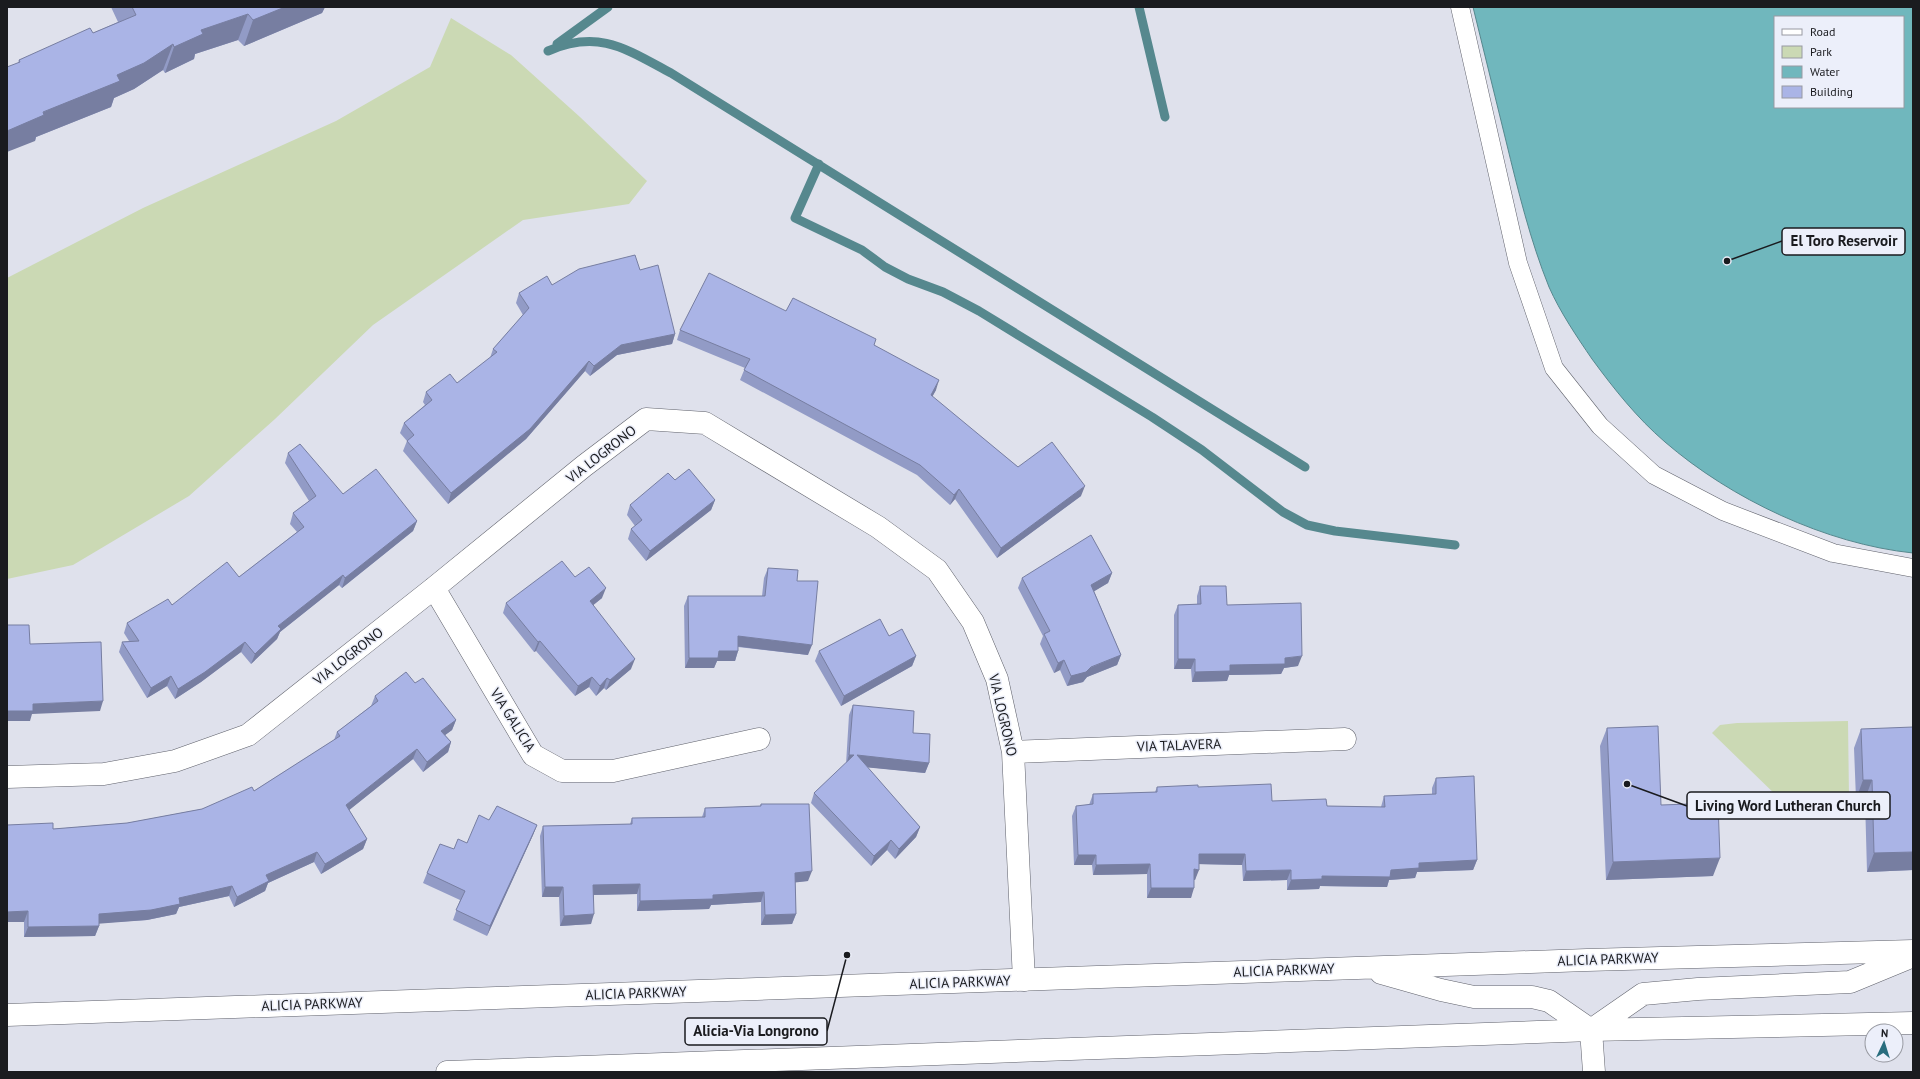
<svg xmlns="http://www.w3.org/2000/svg" width="1920" height="1079" viewBox="0 0 1920 1079" font-family="'PT Sans',sans-serif">
	<style>
		.green { fill: #cbd9b4 }
		.water { fill: #70b7bd; stroke: #56888e; fill-rule: evenodd }
		.lines { fill: none; stroke-linecap: round; stroke-linejoin: round }
		.stream { stroke: #56888e; stroke-width: 9 }
		.service-casing { stroke: #5f616b; stroke-width: 19 }
		.minor-casing { stroke: #5f616b; stroke-width: 23 }
		.tertiary-casing { stroke: #5f616b; stroke-width: 23 }
		.primary-casing { stroke: #5f616b; stroke-width: 23 }
		.service { stroke: #fff; stroke-width: 18 }
		.minor { stroke: #fff; stroke-width: 22 }
		.tertiary { stroke: #fff; stroke-width: 22 }
		.primary { stroke: #fff; stroke-width: 22 }
		.wall { fill: #929bc6 }
		.shaded-wall { fill: #777ea1 }
		.building { fill: #aab4e6; stroke: #777ea1 }
		.labels { text-anchor: middle; dominant-baseline: central; stroke-width: 3; stroke-linejoin: round; paint-order: stroke }
		.street-label { font-size: 14px; fill: #1a1b1f; stroke: #eceffa }
		.leader { fill: none; stroke: #1a1b1f; stroke-width: 1.5 }
		.callout-dot { fill: #1a1b1f; stroke: #eceffa; stroke-width: 1.5 }
		.callout { fill: #eceffa; stroke: #1a1b1f; stroke-width: 1.5 }
		.callout-label { font-size: 15px; text-anchor: middle; font-weight: bold; fill: #1a1b1f }
	</style>
	<rect width="100%" height="100%" fill="#dfe1ec"/>
	<path class="green" d="M 451,18 L 511,55 L 580,117 L 647,181 L 629,204 L 523,220 L 373,325 L 275,419 L 189,496 L 73,565 L 7,579 L 7,278 L 143,208 L 336,121 L 430,67 Z
		M 1848,721 L 1849,798 L 1783,802 L 1712,733 L 1720,725 L 1737,723 Z"/>
	<path class="water" d="M 1473,7 L 1913,7 L 1913,553 C 1826,544 1731,499 1665,442 C 1637,418 1614,389 1592,359 C 1577,337 1560,312 1549,287 C 1530,240 1518,190 1506,141 C 1495,96 1484,52 1473,7 ZM 1775,17 L 1903,17 L 1903,107 L 1775,107 Z"/>
	<g class="lines">
		<path class="stream" d="M 1139,7 L 1165,117
			M 557,44 L 608,7
			M 548,51 C 599,29 626,49 671,73 L 1305,467
			M 819,164 L 795,218 L 862,250 L 885,267 L 908,279 L 943,292 L 979,311 L 1152,417 L 1202,450 L 1283,512 L 1307,525 L 1335,531 L 1455,545"/>
		<defs>
			<path id="service" d="M 1460,7 L 1518,263 L 1554,368 L 1600,426 L 1654,475 L 1723,511 L 1833,553 L 1913,568"/>
			<path id="minor" d="M 434,588 L 533,755 L 562,771 L 613,771 L 759,739
				M 1013,752 L 1345,739
				M 7,777 L 104,774 L 175,761 L 248,735 L 434,588 L 584,466 L 646,419 L 705,423 L 878,527 L 937,570 L 973,622 L 997,679 L 1013,752 L 1024,980"/>
			<path id="tertiary" d="M 1591,1030 L 1594,1072"/>
			<path id="primary" d="M 1381,973 L 1441,990 L 1474,997 L 1532,997 L 1549,1001 L 1591,1030 L 1643,994 L 1698,989 L 1850,982 L 1913,956
				M 7,1015 L 1587,960 L 1913,951
				M 447,1072 L 1591,1030 L 1913,1023"/>
		</defs>
		<use href="#service" class="service-casing"/>
		<use href="#minor" class="minor-casing"/>
		<use href="#tertiary" class="tertiary-casing"/>
		<use href="#primary" class="primary-casing"/>
		<use href="#service" class="service"/>
		<use href="#minor" class="minor"/>
		<use href="#tertiary" class="tertiary"/>
		<use href="#primary" class="primary"/>
	</g>
	<path class="wall" d="M 111,7 L 325,7 L 322,13 L 244,46 L 238,40 L 195,54 L 194,59 L 165,73 L 163,70 L 134,89 L 114,98 L 111,107 L 36,137 L 35,141 L 18,63 L 19,60 L 93,33 L 118,22 Z
		M 640,270 L 675,334 L 672,344 L 617,355 L 590,376 L 585,371 L 526,439 L 448,504 L 403,451 L 407,441 L 400,433 L 404,423 L 425,405 L 423,402 L 426,392 L 457,383 L 490,358 L 493,349 L 523,315 L 516,303 L 519,293 L 552,285 Z
		M 786,311 L 874,345 L 936,390 L 932,397 L 1018,467 L 1081,496 L 997,558 L 955,499 L 950,505 L 917,475 L 740,380 L 745,368 L 677,340 L 680,330 Z
		M 288,453 L 343,494 L 417,521 L 413,531 L 342,588 L 339,585 L 280,632 L 277,639 L 251,664 L 241,652 L 201,682 L 175,699 L 167,686 L 147,698 L 119,652 L 122,642 L 129,641 L 124,633 L 127,623 L 239,577 L 297,532 L 290,524 L 293,513 L 309,501 L 285,463 Z
		M 675,480 L 715,500 L 711,510 L 646,561 L 628,539 L 631,529 L 635,526 L 627,515 L 630,505 Z
		M 768,568 L 797,581 L 808,655 L 738,647 L 738,651 L 735,661 L 717,661 L 714,668 L 685,668 L 684,606 L 688,596 L 762,596 L 764,578 Z
		M 1112,573 L 1108,583 L 1094,591 L 1121,655 L 1117,665 L 1087,677 L 1083,682 L 1067,686 L 1060,670 L 1054,673 L 1040,644 L 1043,636 L 1018,588 L 1022,578 Z
		M 575,577 L 602,598 L 593,605 L 631,669 L 606,690 L 604,688 L 596,696 L 589,687 L 575,696 L 536,651 L 534,652 L 503,613 L 506,603 Z
		M 1200,586 L 1227,605 L 1298,666 L 1284,668 L 1281,674 L 1229,675 L 1227,681 L 1192,682 L 1191,669 L 1174,669 L 1174,615 L 1178,605 L 1197,604 L 1197,596 Z
		M 889,636 L 916,656 L 912,666 L 841,706 L 815,661 L 819,651 Z
		M 415,683 L 456,720 L 452,730 L 445,735 L 451,742 L 448,752 L 423,772 L 413,759 L 349,810 L 367,839 L 363,849 L 321,874 L 314,862 L 268,883 L 265,891 L 234,907 L 229,896 L 179,907 L 176,914 L 147,920 L 99,923 L 99,926 L 95,936 L 24,937 L 24,922 L 7,922 L 7,825 L 53,829 L 127,823 L 202,809 L 254,791 L 334,740 L 337,732 L 371,706 L 375,696 Z
		M 853,705 L 913,733 L 929,763 L 925,773 L 867,767 L 920,827 L 916,837 L 895,859 L 887,850 L 871,866 L 811,803 L 814,793 L 846,764 L 849,715 Z
		M 1607,728 L 1661,805 L 1713,876 L 1606,880 L 1600,746 Z
		M 1861,729 L 1913,870 L 1867,872 L 1865,799 L 1856,799 L 1854,748 Z
		M 1436,778 L 1477,860 L 1473,870 L 1417,872 L 1415,878 L 1389,880 L 1387,887 L 1320,886 L 1319,889 L 1287,890 L 1287,880 L 1243,881 L 1242,865 L 1199,864 L 1195,880 L 1194,880 L 1191,898 L 1147,898 L 1147,874 L 1093,875 L 1092,865 L 1074,865 L 1072,816 L 1076,806 L 1089,805 L 1093,794 L 1155,792 L 1157,787 L 1198,787 L 1272,801 L 1327,806 L 1381,807 L 1384,796 L 1432,794 L 1432,788 Z
		M 761,804 L 808,881 L 795,882 L 796,914 L 792,924 L 761,925 L 761,902 L 711,905 L 709,909 L 637,911 L 637,894 L 594,895 L 591,924 L 560,926 L 559,897 L 542,897 L 540,836 L 543,826 L 630,824 L 632,818 L 702,817 L 705,808 L 760,806 Z
		M 489,820 L 537,825 L 533,835 L 487,936 L 453,920 L 460,900 L 423,883 L 427,873 L 467,843 Z"/>
	<path class="shaded-wall" d="M 285,7 L 325,7 L 322,13 L 244,46 L 253,20 Z
		M 248,14 L 238,40 L 195,54 L 194,59 L 165,73 L 174,47 L 201,30 Z
		M 173,44 L 163,70 L 134,89 L 114,98 L 111,107 L 36,137 L 35,141 L 7,152 L 7,131 L 117,75 Z
		M 675,334 L 672,344 L 617,355 L 590,376 L 594,366 L 621,345 Z
		M 589,361 L 585,371 L 526,439 L 448,504 L 451,493 Z
		M 939,380 L 936,390 L 927,406 L 931,395 Z
		M 1085,486 L 1081,496 L 997,558 L 1001,548 Z
		M 959,489 L 955,499 L 950,505 L 954,495 Z
		M 715,500 L 711,510 L 646,561 L 650,551 Z
		M 417,521 L 413,531 L 342,588 L 345,578 Z
		M 1112,573 L 1108,583 L 1088,595 L 1091,585 Z
		M 343,575 L 339,585 L 280,632 L 277,639 L 251,664 L 255,654 L 278,626 Z
		M 606,588 L 602,598 L 586,611 L 590,601 Z
		M 738,636 L 812,645 L 808,655 L 734,646 Z
		M 540,641 L 536,651 L 534,652 L 538,642 Z
		M 245,642 L 241,652 L 201,682 L 175,699 L 178,689 Z
		M 719,651 L 738,651 L 735,661 L 717,661 L 714,668 L 685,668 L 689,658 Z
		M 1121,655 L 1117,665 L 1087,677 L 1083,682 L 1067,686 L 1071,676 Z
		M 916,656 L 912,666 L 841,706 L 844,696 Z
		M 1302,656 L 1298,666 L 1284,668 L 1281,674 L 1229,675 L 1227,681 L 1192,682 L 1195,672 L 1230,665 Z
		M 635,659 L 631,669 L 606,690 L 610,680 Z
		M 1178,659 L 1195,659 L 1191,669 L 1174,669 Z
		M 1064,660 L 1060,670 L 1054,673 L 1058,663 Z
		M 171,676 L 167,686 L 147,698 L 151,688 Z
		M 592,677 L 589,687 L 575,696 L 578,686 Z
		M 607,678 L 604,688 L 596,696 L 600,686 Z
		M 103,701 L 100,711 L 32,714 L 30,721 L 7,721 L 7,711 L 33,704 Z
		M 456,720 L 452,730 L 437,741 L 441,731 Z
		M 451,742 L 448,752 L 423,772 L 427,762 Z
		M 417,749 L 413,759 L 343,815 L 346,805 Z
		M 849,755 L 854,755 L 846,765 Z
		M 857,755 L 929,763 L 925,773 L 853,766 Z
		M 1863,780 L 1872,780 L 1865,799 L 1856,799 Z
		M 537,825 L 533,835 L 487,936 L 490,926 Z
		M 920,827 L 916,837 L 895,859 L 899,849 Z
		M 367,839 L 363,849 L 321,874 L 325,864 Z
		M 891,840 L 887,850 L 871,866 L 874,856 Z
		M 317,852 L 314,862 L 268,883 L 265,891 L 234,907 L 237,897 L 266,875 Z
		M 1913,852 L 1913,870 L 1867,872 L 1874,853 Z
		M 1199,854 L 1245,854 L 1242,865 L 1195,864 Z
		M 1078,855 L 1096,855 L 1092,865 L 1074,865 Z
		M 1720,858 L 1713,876 L 1606,880 L 1613,862 Z
		M 1477,860 L 1473,870 L 1417,872 L 1415,878 L 1389,880 L 1387,887 L 1320,886 L 1319,889 L 1287,890 L 1291,880 L 1419,863 Z
		M 1150,864 L 1147,874 L 1093,875 L 1096,865 Z
		M 1194,869 L 1199,870 L 1195,880 L 1191,879 Z
		M 1291,870 L 1287,880 L 1243,881 L 1246,871 Z
		M 812,871 L 808,881 L 791,883 L 795,873 Z
		M 640,884 L 637,894 L 590,895 L 593,885 Z
		M 232,886 L 229,896 L 179,907 L 176,914 L 147,920 L 95,924 L 99,914 L 179,898 Z
		M 545,887 L 563,887 L 559,897 L 542,897 Z
		M 1151,888 L 1194,888 L 1191,898 L 1147,898 Z
		M 764,892 L 761,902 L 711,905 L 709,909 L 637,911 L 640,901 L 713,895 Z
		M 28,911 L 24,922 L 7,922 L 7,912 Z
		M 594,914 L 591,924 L 560,926 L 564,916 Z
		M 796,914 L 792,924 L 761,925 L 765,915 Z
		M 99,926 L 95,936 L 24,937 L 28,927 Z"/>
	<path class="building" d="M 132,7 L 285,7 L 253,20 L 248,14 L 201,30 L 203,34 L 174,47 L 173,44 L 144,63 L 117,75 L 120,81 L 43,112 L 44,115 L 7,131 L 7,67 L 20,62 L 19,60 L 90,28 L 93,33 L 136,15 Z
		M 635,255 L 640,270 L 658,265 L 675,334 L 621,345 L 594,366 L 589,361 L 530,429 L 451,493 L 407,441 L 414,435 L 404,423 L 432,400 L 426,392 L 450,374 L 457,383 L 497,352 L 493,349 L 529,308 L 519,293 L 547,276 L 552,285 L 579,269 Z
		M 709,273 L 786,311 L 793,298 L 876,339 L 874,345 L 939,380 L 931,395 L 1018,467 L 1052,442 L 1085,486 L 1001,548 L 959,489 L 954,495 L 920,465 L 744,370 L 750,359 L 680,330 Z
		M 300,444 L 343,494 L 376,469 L 417,521 L 345,578 L 343,575 L 278,626 L 281,629 L 255,654 L 245,642 L 205,672 L 178,689 L 171,676 L 151,688 L 122,642 L 139,641 L 127,623 L 168,599 L 172,605 L 227,562 L 239,577 L 304,527 L 293,513 L 316,496 L 288,453 Z
		M 689,469 L 715,500 L 650,551 L 631,529 L 642,520 L 630,505 L 668,473 L 675,480 Z
		M 1091,535 L 1112,573 L 1091,585 L 1121,655 L 1091,667 L 1086,672 L 1071,676 L 1064,660 L 1058,663 L 1044,634 L 1050,631 L 1022,578 Z
		M 562,561 L 575,577 L 589,567 L 606,588 L 590,601 L 635,659 L 610,680 L 607,678 L 600,686 L 592,677 L 578,686 L 540,641 L 538,642 L 506,603 Z
		M 768,568 L 798,570 L 797,581 L 818,581 L 812,645 L 738,636 L 738,651 L 719,651 L 718,658 L 689,658 L 688,596 L 765,596 Z
		M 1200,586 L 1226,586 L 1227,605 L 1301,603 L 1302,656 L 1285,658 L 1285,664 L 1230,665 L 1230,671 L 1195,672 L 1195,659 L 1178,659 L 1178,605 L 1201,604 Z
		M 880,619 L 889,636 L 902,629 L 916,656 L 844,696 L 819,651 Z
		M 7,625 L 29,625 L 30,644 L 101,642 L 103,701 L 33,704 L 33,711 L 7,711 Z
		M 406,672 L 415,683 L 423,678 L 456,720 L 441,731 L 451,742 L 427,762 L 417,749 L 346,805 L 367,839 L 325,864 L 317,852 L 266,875 L 269,881 L 237,897 L 232,886 L 179,898 L 180,904 L 151,910 L 99,914 L 99,926 L 28,927 L 28,911 L 7,912 L 7,825 L 53,823 L 53,829 L 127,823 L 202,809 L 252,787 L 254,791 L 340,736 L 337,732 L 378,701 L 375,696 Z
		M 853,705 L 914,711 L 913,733 L 930,734 L 929,763 L 857,755 L 920,827 L 899,849 L 891,840 L 874,856 L 814,793 L 854,755 L 849,755 Z
		M 1658,726 L 1661,805 L 1718,803 L 1720,858 L 1613,862 L 1607,728 Z
		M 1913,727 L 1913,852 L 1874,853 L 1872,780 L 1863,780 L 1861,729 Z
		M 1474,776 L 1477,860 L 1419,863 L 1419,868 L 1391,870 L 1390,877 L 1322,876 L 1322,879 L 1291,880 L 1291,870 L 1246,871 L 1245,854 L 1199,854 L 1199,870 L 1194,869 L 1194,888 L 1151,888 L 1150,864 L 1096,865 L 1096,855 L 1078,855 L 1076,806 L 1093,804 L 1093,794 L 1157,792 L 1157,787 L 1198,785 L 1198,787 L 1271,784 L 1272,801 L 1326,799 L 1327,806 L 1385,807 L 1384,796 L 1436,794 L 1436,778 Z
		M 761,804 L 809,804 L 812,871 L 795,873 L 796,914 L 765,915 L 764,892 L 713,895 L 713,899 L 640,901 L 640,884 L 593,885 L 594,914 L 564,916 L 563,887 L 545,887 L 543,826 L 632,824 L 632,818 L 705,817 L 705,808 L 761,806 Z
		M 497,806 L 537,825 L 490,926 L 456,910 L 465,891 L 427,873 L 440,844 L 454,849 L 458,839 L 467,843 L 479,815 L 489,820 Z"/>
	<g class="labels">
		<g class="street-label">
			<text transform="translate(601 454) rotate(-38)">VIA LOGRONO</text>
			<text transform="translate(348 656) rotate(-38)">VIA LOGRONO</text>
			<text transform="translate(1003 715) rotate(77)">VIA LOGRONO</text>
			<text transform="translate(513 720) rotate(58)">VIA GALICIA</text>
			<text transform="translate(1179 745) rotate(-2)">VIA TALAVERA</text>
			<text transform="translate(1608 959) rotate(-2)">ALICIA PARKWAY</text>
			<text transform="translate(1284 970) rotate(-2)">ALICIA PARKWAY</text>
			<text transform="translate(960 982) rotate(-2)">ALICIA PARKWAY</text>
			<text transform="translate(636 993) rotate(-2)">ALICIA PARKWAY</text>
			<text transform="translate(312 1004) rotate(-2)">ALICIA PARKWAY</text>
		</g>
	</g>
	<path class="leader" d="M1727 261L1782 241M1627 784L1687 806M847 955L827 1031"/>
	<g class="callout-dot">
		<circle cx="1727" cy="261" r="4"/>
		<circle cx="1627" cy="784" r="4"/>
		<circle cx="847" cy="955" r="4"/>
	</g>
	<g class="callout">
		<rect x="1782" y="228" width="123" height="27" rx="4"/>
		<rect x="1687" y="792" width="203" height="27" rx="4"/>
		<rect x="685" y="1018" width="142" height="27" rx="4"/>
	</g>
	<g class="callout-label">
		<text x="1844" y="246">El Toro Reservoir</text>
		<text x="1788" y="811">Living Word Lutheran Church</text>
		<text x="756" y="1036">Alicia-Via Longrono</text>
	</g>
	<rect width="1920" height="1079" fill="none" stroke="#1a1b1f" stroke-width="16"/>
	<rect x="1774" y="16" width="130" height="92" fill="#eceffa" stroke="#989aa2"/>
	<rect x="1782" y="29" width="20" height="6" fill="#ffffff" stroke="#989aa2"/>
	<text x="1810" y="36" font-size="12" fill="#1a1b1f">Road</text>
	<rect x="1782" y="46" width="20" height="12" fill="#cbd9b4" stroke="#989aa2"/>
	<text x="1810" y="56" font-size="12" fill="#1a1b1f">Park</text>
	<rect x="1782" y="66" width="20" height="12" fill="#70b7bd" stroke="#989aa2"/>
	<text x="1810" y="76" font-size="12" fill="#1a1b1f">Water</text>
	<rect x="1782" y="86" width="20" height="12" fill="#aab4e6" stroke="#989aa2"/>
	<text x="1810" y="96" font-size="12" fill="#1a1b1f">Building</text>
	<g transform="translate(1884 1043) rotate(4)"><circle r="19" fill="#eceffa" stroke="#989aa2"/>
	<path d="M0-3L7 15L0 10L-7 15Z" fill="#296d7e"/>
	<text y="-6" font-size="11" font-weight="bold" text-anchor="middle" fill="#1a1b1f">N</text>
	</g>
</svg>
